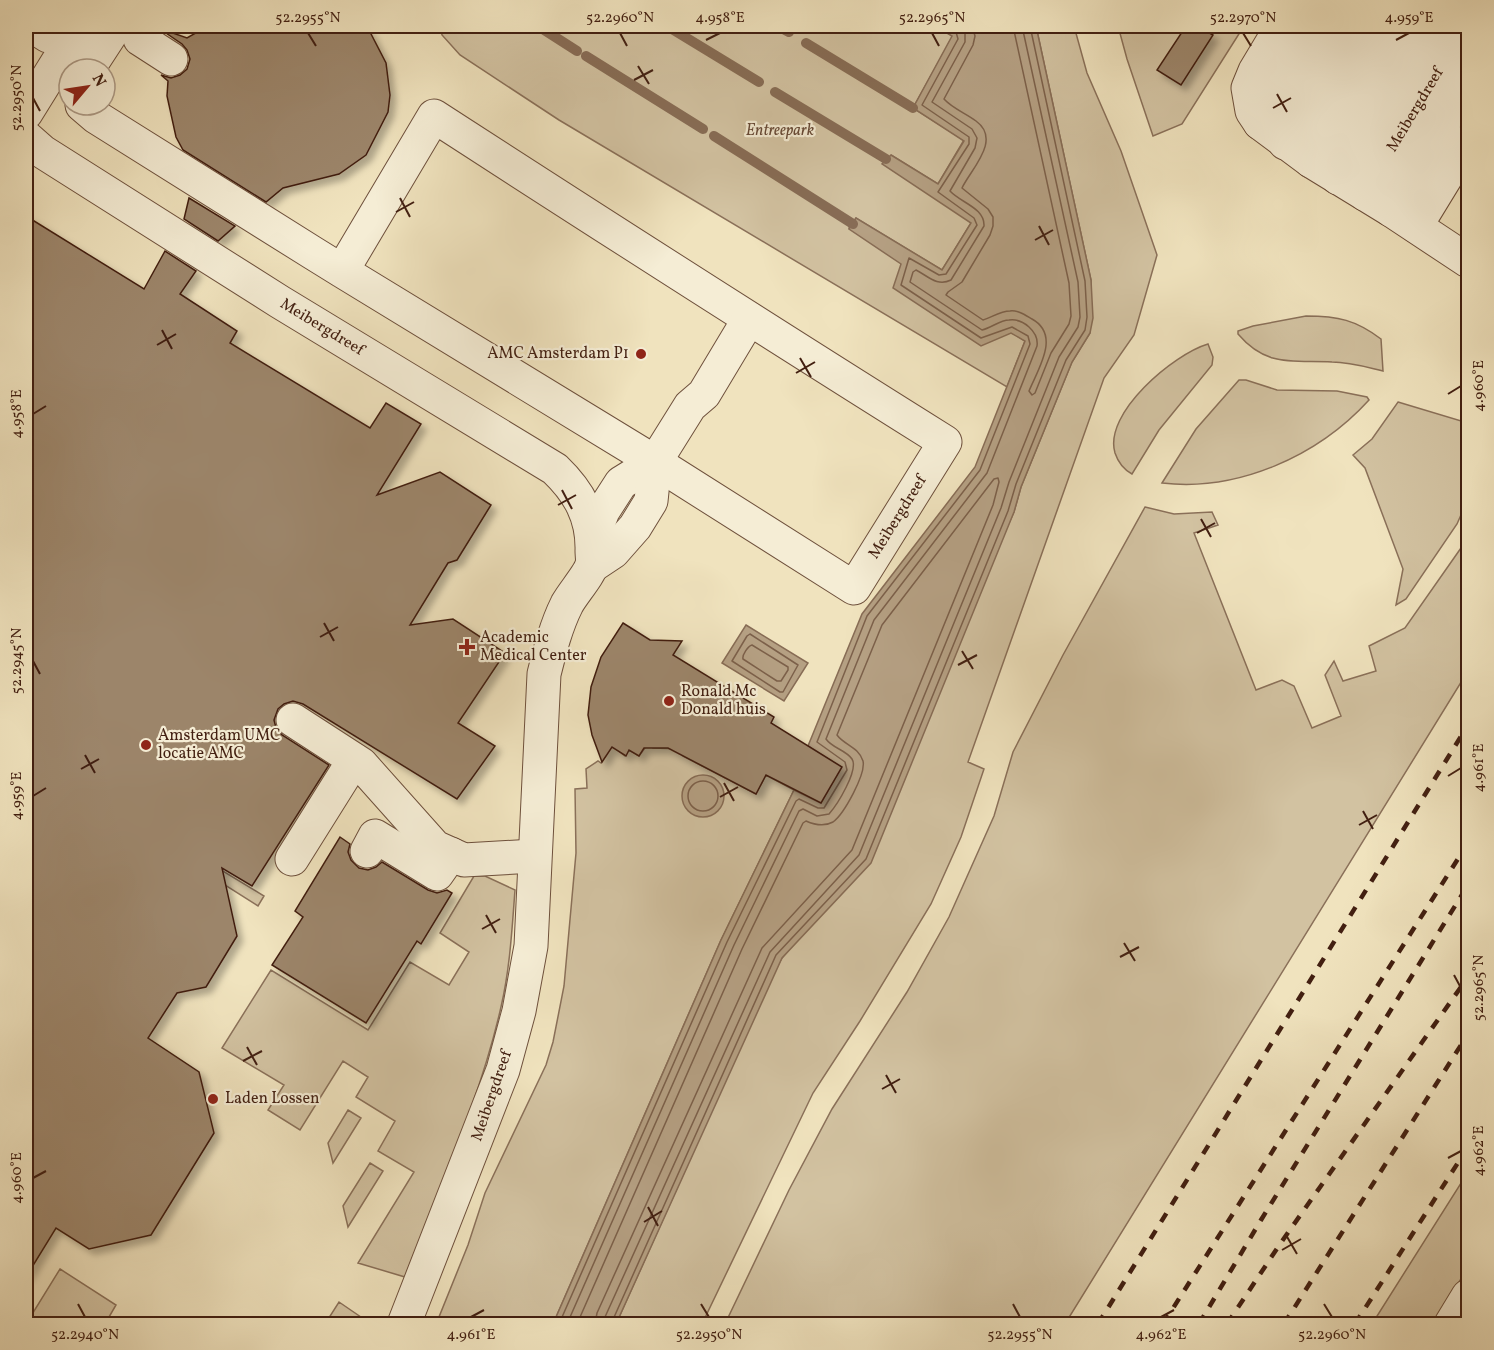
<svg xmlns="http://www.w3.org/2000/svg" width="1494" height="1350" viewBox="0 0 1494 1350" font-family="Vollkorn,serif">
	<style>
		.green { fill: #d2c2a1; stroke: #8a7059; stroke-width: 1.5 }
		.water { fill: #b5a083; stroke: #876c55; stroke-width: 1.5 }
		.lines { fill: none; stroke-linecap: round; stroke-linejoin: round }
		.shore { stroke: #7c604a; stroke-width: 1.5 }
		.stream { stroke: #876c55; stroke-width: 10 }
		.building { fill: #9c856b; stroke: #421f11; stroke-width: 1.5; filter: url(#shadow) }
		.minor-casing { stroke: #6e503c; stroke-width: 35 }
		.minor { stroke: #f5edd5; stroke-width: 33 }
		.rail { stroke: #421f11; stroke-width: 4.5; stroke-dasharray: 10 10; stroke-linecap: butt }
		.ticks { fill: none; stroke: #421f11; stroke-width: 2 }
		.poi-dot { fill: #8f2418; stroke: #f5edd5; stroke-width: 2 }
		.labels { text-anchor: middle; dominant-baseline: central; stroke-width: 4.5; stroke-linejoin: round; paint-order: stroke }
		.street-label { font-size: 16px; fill: #421f11; stroke: #f5edd5 }
		.park-label { font-size: 16px; font-style: italic; fill: #664835; stroke: #f5edd5 }
		.poi-label { font-size: 16px; fill: #421f11; stroke: #f5edd5; text-anchor: start }
		.neatline { fill: none; stroke: #421f11; stroke-width: 2 }
		.ticks-label { font-size: 15px; text-anchor: middle; fill: #421f11 }
	</style>
	<defs>
		<filter id="shadow"><feDropShadow dx="5.5" dy="5.5" stdDeviation="3" flood-color="#0004"/></filter>
	</defs>
	<rect width="100%" height="100%" fill="#f0e3be"/>
	<filter id="stains"><feTurbulence type="fractalNoise" baseFrequency=".00333" numOctaves="4"/><feColorMatrix values="0 0 0 0 .2 0 0 0 0 .09 0 0 0 0 .02 0 0 0 .5 -.17"/></filter>
	<radialGradient id="worn" r=".72"><stop offset=".6" stop-color="#630" stop-opacity="0"/><stop offset="1" stop-color="#630" stop-opacity=".3"/></radialGradient>
	<path class="green" d="M 440,26 L 935,26 L 953,36 L 913,108 L 964,140 L 938,184 L 891,155 L 971,223 L 942,270 L 856,218 L 849,228 L 1025,341 L 1007,387 L 559,120 L 460,55 L 442,35 Z
		M 1036,26 L 1074,26 L 1087,73 L 1121,151 L 1157,255 L 1134,335 L 1104,378 L 968,762 L 984,769 L 961,837 L 931,904 L 860,1021 L 813,1093 L 702,1324 L 616,1324 L 775,970 L 782,958 L 795,943 L 1004,534 L 1014,512 L 1021,487 L 1072,362 L 1090,333 L 1091,280 Z
		M 1118,26 L 1244,26 L 1182,124 L 1153,136 L 1127,59 Z
		M 1306,316 C 1338,316 1356,320 1381,339 L 1383,371 C 1366,367 1350,362 1332,362 C 1293,360 1267,368 1238,334 L 1238,331 L 1253,326 Z
		M 1208,344 L 1213,357 L 1212,365 L 1159,430 L 1132,474 C 1123,469 1118,462 1115,453 C 1103,413 1174,354 1208,344 Z
		M 1239,380 L 1246,380 L 1277,390 L 1337,391 L 1367,397 L 1369,400 C 1318,456 1238,492 1162,483 L 1196,429 Z
		M 1398,402 L 1468,423 L 1468,499 L 1457,524 L 1406,599 L 1396,605 L 1403,569 L 1365,468 L 1353,455 L 1372,439 Z
		M 1145,507 L 1174,514 L 1212,512 L 1218,525 L 1194,533 L 1256,690 L 1282,680 L 1294,686 L 1312,728 L 1341,716 L 1325,675 L 1334,661 L 1343,681 L 1376,671 L 1369,646 L 1405,628 L 1468,538 L 1468,671 L 1065,1324 L 725,1324 L 789,1190 L 832,1109 L 907,992 L 949,917 L 994,816 L 1013,752 L 1063,655 Z
		M 619,734 L 616,749 L 625,756 L 629,750 L 639,756 L 653,737 L 653,748 L 683,749 L 683,756 L 756,794 L 766,775 L 794,790 L 721,940 L 553,1324 L 441,1324 L 437,1322 L 468,1245 L 485,1193 L 546,1065 L 553,1042 L 564,986 L 576,853 L 575,789 L 587,788 L 586,769 L 598,761 L 601,763 Z
		M 203,859 L 264,896 L 258,906 L 198,868 Z
		M 474,876 L 485,876 L 515,890 C 512,929 510,968 501,1007 C 480,1100 439,1189 405,1277 L 358,1263 L 414,1172 L 378,1151 L 395,1121 L 356,1097 L 368,1077 L 343,1061 L 300,1130 L 268,1110 L 284,1085 L 222,1048 L 271,970 L 368,1030 L 410,962 L 449,985 L 469,952 L 440,933 Z
		M 348,1110 L 361,1118 L 333,1163 L 328,1143 Z
		M 370,1163 L 383,1171 L 348,1227 L 343,1206 Z
		M 1468,1172 L 1468,1267 L 1434,1324 L 1372,1324 Z
		M 60,1269 L 116,1305 L 105,1324 L 26,1324 Z
		M 339,1302 L 371,1324 L 325,1324 Z"/>
	<path class="water" d="M 935,26 L 1036,26 L 1091,280 L 1093,318 L 1090,333 L 1072,362 L 1021,487 L 1014,512 L 871,863 L 782,958 L 616,1324 L 553,1324 L 721,940 L 794,790 L 821,803 L 841,767 L 808,746 L 862,614 L 975,467 L 1025,341 L 1011,333 L 981,346 L 893,288 L 901,264 L 849,229 L 856,218 L 942,270 L 971,223 L 882,164 L 891,155 L 938,184 L 964,141 L 913,108 L 952,36 Z
		M 746,625 L 808,663 L 784,701 L 722,663 Z
		M682 796a21 21 0 1 1 42 0a21 21 0 1 1-42 0Z"/>
	<g class="lines">
		<path class="shore" d="M 972,26 L 975,36 L 973,45 L 944,99 C 952,108 965,113 976,121 C 1002,140 971,169 962,188 L 988,209 L 993,217 L 993,226 L 990,235 L 962,282 L 948,292 L 946,295 L 983,320 C 992,317 1001,311 1010,311 C 1018,310 1025,315 1032,319 C 1061,335 1038,369 1029,391 L 1032,395 L 1035,393 L 1051,353 L 1069,324 L 1071,316 L 1069,283 L 1013,26
			M 750,634 L 798,665 L 783,692 L 780,692 L 732,661 L 747,636 Z
			M 752,645 L 788,667 L 788,670 L 781,681 L 777,681 L 743,659 C 742,655 748,646 752,645 Z
			M688 796a15 15 0 1 1 30 0a15 15 0 1 1-30 0Z
			M 559,1324 L 727,942 L 796,801 L 799,799 L 818,808 L 824,808 L 847,770 L 845,762 L 817,742 L 867,616 L 980,470 L 1030,344 L 1028,336 L 1012,327 L 981,338 L 901,285 L 909,258 L 939,275 L 946,274 L 977,225 L 974,218 L 938,192 L 969,144 L 969,137 L 922,105 L 958,39 L 956,32 L 947,26
			M 567,1324 L 734,945 L 799,811 L 803,809 L 817,816 L 829,814 C 837,805 859,770 852,759 C 846,750 832,748 826,739 L 874,620 L 987,473 L 1037,346 C 1039,332 1023,318 1009,320 C 1000,320 991,328 982,330 L 910,282 L 913,272 L 916,270 C 928,276 937,287 951,280 L 984,226 C 985,208 961,203 950,191 L 975,148 L 977,138 L 972,129 L 932,102 L 965,42 L 965,33 L 961,26
			M 577,1324 L 742,949 L 803,823 L 806,821 C 815,825 824,827 833,822 C 844,814 866,774 863,761 C 859,747 844,745 837,735 L 882,625 L 994,479 L 998,478 L 999,482 L 993,505 L 852,850 L 762,948 L 597,1313 L 595,1324
			M 604,1324 L 605,1317 L 770,952 L 859,855 L 1001,508 L 1009,482 L 1059,357 L 1078,327 L 1080,317 L 1078,282 L 1022,26
			M 611,1324 L 776,955 L 866,859 L 1008,511 L 1016,484 L 1066,360 L 1085,330 L 1087,317 L 1085,281 L 1030,26"/>
		<path class="stream" d="M 538,26 L 577,51
			M 667,26 L 759,82
			M 778,26 L 789,32
			M 806,43 L 913,108
			M 586,56 L 703,129
			M 775,92 L 886,159
			M 714,136 L 853,224"/>
	</g>
	<path class="building" d="M 208,26 L 362,26 L 370,32 L 386,63 L 390,95 L 388,112 L 366,155 L 339,174 L 283,188 L 266,202 L 183,150 L 176,137 L 167,96 L 168,81 L 161,75 L 171,78 L 180,75 L 187,69 L 190,59 L 187,50 L 182,44 L 166,33 L 167,31 L 187,38 Z
		M 1186,26 L 1197,26 L 1213,35 L 1181,85 L 1157,70 Z
		M 189,198 L 235,226 L 218,241 L 184,219 Z
		M 26,216 L 144,289 L 165,251 L 196,271 L 180,294 L 237,331 L 230,343 L 370,428 L 386,403 L 421,424 L 377,495 L 440,472 L 491,505 L 457,560 L 448,563 L 410,625 L 453,619 L 505,653 L 458,723 L 495,746 L 457,799 L 303,704 L 293,701 L 284,704 L 278,709 L 274,720 L 276,728 L 282,735 L 329,765 L 252,886 L 222,868 L 237,936 L 206,987 L 177,993 L 148,1038 L 199,1072 L 214,1133 L 151,1235 L 89,1249 L 56,1228 L 26,1277 Z
		M 623,623 L 650,640 L 682,641 L 673,655 L 774,717 L 771,723 L 842,767 L 821,803 L 766,775 L 756,794 L 668,748 L 644,748 L 639,756 L 629,750 L 626,756 L 612,747 L 602,762 L 592,735 L 588,715 L 591,687 L 601,657 Z
		M 340,837 L 350,844 L 348,852 L 351,860 L 359,868 L 368,870 L 376,867 L 382,862 L 428,890 L 437,893 L 447,890 L 452,893 L 421,944 L 417,941 L 366,1023 L 272,965 L 303,917 L 295,911 Z"/>
	<g class="lines">
		<defs>
			<g id="minor">
				<path d="M 32,26 L 48,36"/>
				<path d="M 149,26 L 140,39 L 171,59"/>
				<path d="M 1282,26 L 1255,71 L 1248,88 L 1252,111 L 1260,123 L 1311,161 L 1391,210 L 1468,261"/>
				<path d="M 88,69 L 116,26"/>
				<path id="s1" d="M 82,105 L 96,117 L 313,253 L 342,271 L 655,462 L 854,588 L 945,442 C 774,335 604,226 434,116 L 342,271"/>
				<path d="M 26,113 L 80,26"/>
				<path d="M 1260,123 L 1319,26"/>
				<path id="s2" d="M 26,137 L 43,152 L 280,302 L 555,469 C 579,492 593,517 592,551 C 592,555 593,560 592,564 C 590,574 573,593 567,604 C 556,626 550,650 544,674 L 531,946 L 519,1011 L 503,1070 L 404,1324"/>
				<path d="M 1285,143 L 1356,26"/>
				<path d="M 1311,161 L 1393,26"/>
				<path d="M 1338,178 L 1429,26"/>
				<path id="s3" d="M 1365,194 L 1466,26"/>
				<path d="M 1391,210 L 1468,81"/>
				<path d="M 1416,226 L 1468,141"/>
				<path d="M 593,536 L 603,511 L 621,483 L 655,462"/>
				<path d="M 592,566 L 613,552 L 635,527 L 651,501 L 655,462 L 690,406 L 704,394 L 749,319"/>
				<path d="M 293,720 L 361,764 L 435,847 L 464,860 L 534,856"/>
				<path d="M 367,851 L 375,836 L 437,874 L 451,854"/>
				<path d="M 292,859 L 354,760"/>
				<path d="M 1451,1324 L 1468,1296"/>
			</g>
		</defs>
		<use href="#minor" class="minor-casing"/>
		<use href="#minor" class="minor"/>
		<path class="rail" d="M 1098,1324 L 1468,725
			M 1163,1324 L 1468,843
			M 1199,1324 L 1261,1220 L 1468,885
			M 1227,1324 L 1280,1244 L 1468,977
			M 1284,1324 L 1468,1034
			M 1355,1324 L 1468,1147"/>
	</g>
	<path class="ticks" d="M 308,33 L 316,46M 620,33 L 627,46M 932,33 L 939,46M 1243,33 L 1251,46M 706,40 L 720,33M 1396,40 L 1409,33M 638,66 L 649,84M 634,80 L 653,70M 1277,94 L 1287,112M 33,98 L 40,111M 1273,108 L 1291,98M 400,198 L 410,217M 396,212 L 414,202M 1039,226 L 1049,245M 1035,240 L 1053,230M 162,330 L 172,349M 157,345 L 176,334M 800,358 L 811,377M 796,373 L 815,362M 1448,394 L 1461,386M 33,414 L 46,406M 562,490 L 572,509M 558,505 L 576,495M 1201,519 L 1211,537M 1197,533 L 1215,523M 324,623 L 334,641M 320,637 L 338,627M 962,651 L 973,669M 33,661 L 40,674M 958,665 L 977,655M 85,755 L 95,773M 81,769 L 99,759M 1448,776 L 1461,768M 724,783 L 734,801M 33,796 L 46,788M 720,797 L 738,787M 1363,811 L 1373,829M 1359,825 L 1377,815M 486,915 L 496,933M 482,929 L 500,919M 1124,943 L 1135,961M 1120,957 L 1139,947M 1454,975 L 1461,988M 247,1047 L 257,1065M 243,1061 L 262,1051M 886,1075 L 896,1093M 882,1089 L 900,1079M 1448,1158 L 1461,1151M 33,1178 L 46,1171M 648,1207 L 658,1226M 644,1222 L 662,1211M 1286,1235 L 1297,1254M 1282,1250 L 1301,1239M 78,1304 L 85,1317M 701,1304 L 709,1317M 1013,1304 L 1020,1317M 1324,1304 L 1332,1317M 471,1317 L 484,1310M 1161,1317 L 1174,1310"/>
	<g class="poi-dot">
		<circle cx="641" cy="354" r="6"/>
		<path d="M464 638h6v6h6v6h-6v6h-6v-6h-6v-6h6z"/>
		<circle cx="669" cy="701" r="6"/>
		<circle cx="146" cy="745" r="6"/>
		<circle cx="213" cy="1099" r="6"/>
	</g>
	<g class="labels">
		<g class="street-label">
			<text stroke="none"><textPath href="#s3" startOffset="98">Meibergdreef</textPath></text>
			<text stroke="none"><textPath href="#s2" startOffset="352">Meibergdreef</textPath></text>
			<text stroke="none"><textPath href="#s1" startOffset="994">Meibergdreef</textPath></text>
			<text transform="translate(492 1096) rotate(-71)">Meibergdreef</text>
		</g>
		<g class="park-label">
			<text x="780" y="131">Entreepark</text>
		</g>
		<g class="poi-label">
			<text x="629" y="354" text-anchor="end">AMC Amsterdam P1</text>
			<text x="480" y="638">Academic<tspan x="480" dy="18">Medical Center</tspan></text>
			<text x="681" y="692">Ronald Mc<tspan x="681" dy="18">Donald huis</tspan></text>
			<text x="158" y="736">Amsterdam UMC<tspan x="158" dy="18">locatie AMC</tspan></text>
			<text x="225" y="1099">Laden Lossen</text>
		</g>
	</g>
	<rect width="1494" height="1350" fill="none" stroke="#f0e3be" stroke-width="66"/>
	<g transform="translate(87 87) rotate(61)"><circle r="28" fill="#f5edd5" stroke="#ad9b87" stroke-width="1.5"/>
	<path d="M0-4.5L10 22L0 15L-10 22Z" fill="#8f2418"/>
	<text y="-9" font-size="16" font-weight="bold" text-anchor="middle" fill="#421f11">N</text>
	</g>
	<rect x="33" y="33" width="1428" height="1284" class="neatline"/>
	<g class="ticks-label">
		<text x="308" y="22">52.2955°N</text>
		<text x="620" y="22">52.2960°N</text>
		<text x="720" y="22">4.958°E</text>
		<text x="932" y="22">52.2965°N</text>
		<text x="1243" y="22">52.2970°N</text>
		<text x="1409" y="22">4.959°E</text>
		<text transform="translate(16 98) rotate(-90)" y="5">52.2950°N</text>
		<text transform="translate(1478 386) rotate(-90)" y="5">4.960°E</text>
		<text transform="translate(16 414) rotate(-90)" y="5">4.958°E</text>
		<text transform="translate(16 661) rotate(-90)" y="5">52.2945°N</text>
		<text transform="translate(1478 768) rotate(-90)" y="5">4.961°E</text>
		<text transform="translate(16 796) rotate(-90)" y="5">4.959°E</text>
		<text transform="translate(1478 988) rotate(-90)" y="5">52.2965°N</text>
		<text transform="translate(1478 1151) rotate(-90)" y="5">4.962°E</text>
		<text transform="translate(16 1178) rotate(-90)" y="5">4.960°E</text>
		<text x="85" y="1339">52.2940°N</text>
		<text x="471" y="1339">4.961°E</text>
		<text x="709" y="1339">52.2950°N</text>
		<text x="1020" y="1339">52.2955°N</text>
		<text x="1161" y="1339">4.962°E</text>
		<text x="1332" y="1339">52.2960°N</text>
	</g>
	<rect width="100%" height="100%" filter="url(#stains)"/>
	<rect width="100%" height="100%" fill="url(#worn)"/>
</svg>
